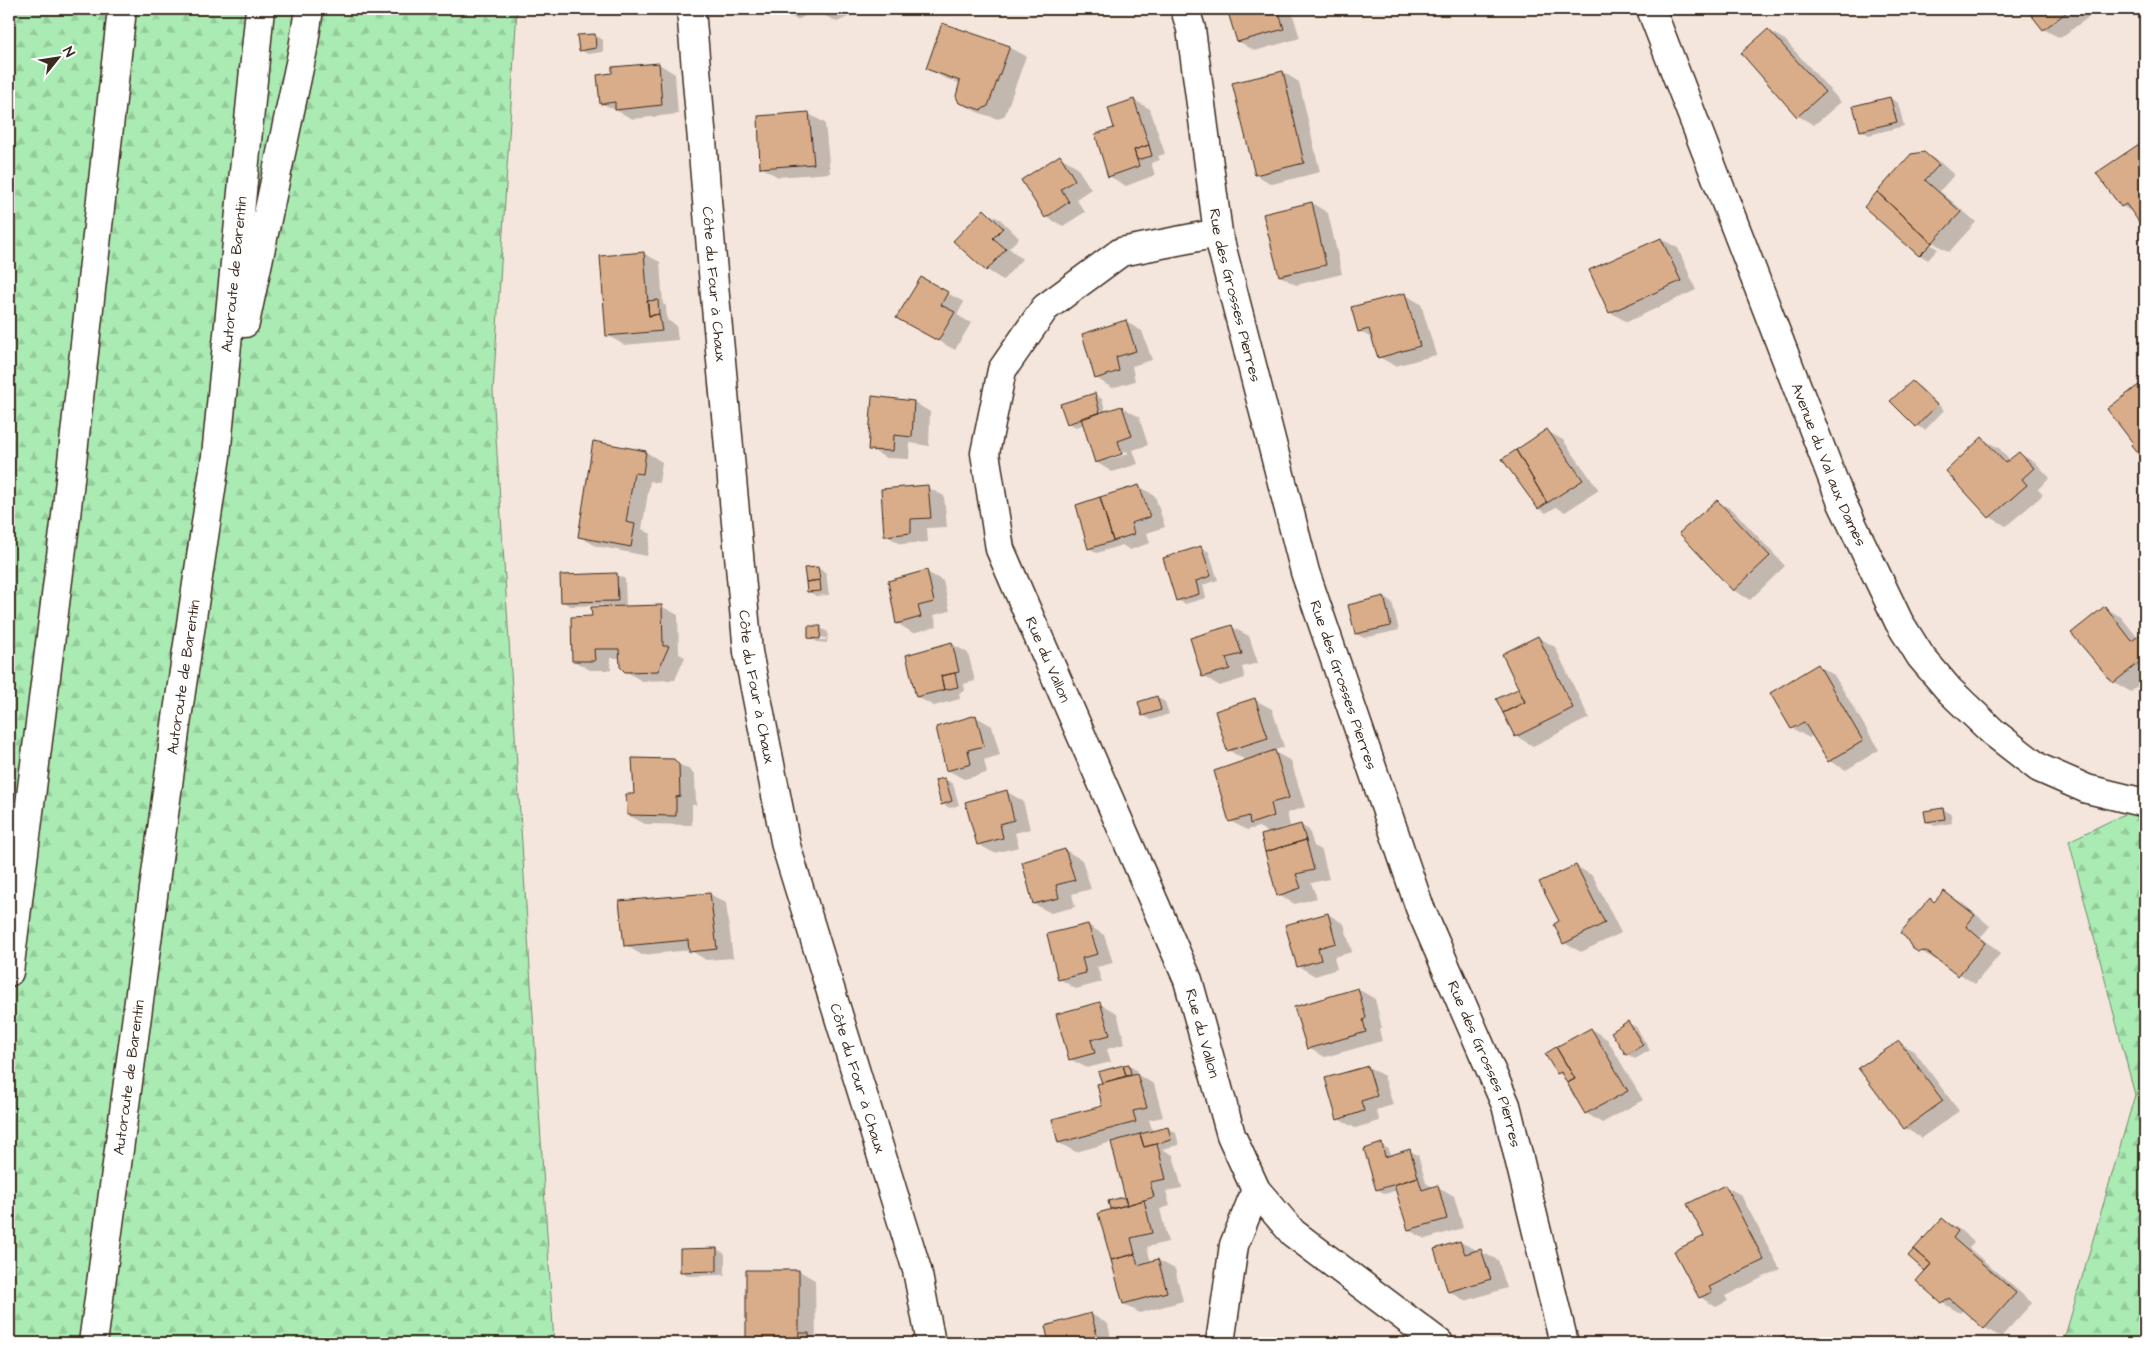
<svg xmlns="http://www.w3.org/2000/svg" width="2154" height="1352" viewBox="0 0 2154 1352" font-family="'Architects Daughter',sans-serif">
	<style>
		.forest { fill: url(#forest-firs); stroke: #728a69 }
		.shadow { fill: #0003; fill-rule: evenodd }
		.building { fill: #d9ad8a; stroke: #3b2a1e }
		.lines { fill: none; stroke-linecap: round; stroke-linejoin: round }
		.street-casing { stroke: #3b2a1e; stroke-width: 31 }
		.secondary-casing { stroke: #3b2a1e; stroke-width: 31 }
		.highway-casing { stroke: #3b2a1e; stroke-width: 31 }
		.street { stroke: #fff; stroke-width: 28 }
		.secondary { stroke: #fff; stroke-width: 28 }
		.highway { stroke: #fff; stroke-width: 28 }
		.labels { text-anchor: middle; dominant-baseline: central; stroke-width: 5; stroke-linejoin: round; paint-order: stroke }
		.street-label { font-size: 15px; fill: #3b2a1e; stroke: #fff }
	</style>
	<defs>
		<pattern id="forest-firs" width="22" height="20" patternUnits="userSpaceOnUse" patternTransform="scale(1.25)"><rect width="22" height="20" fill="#aaebb4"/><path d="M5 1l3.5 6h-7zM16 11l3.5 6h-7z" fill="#93ca9a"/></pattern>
	</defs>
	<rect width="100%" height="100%" fill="#f4e6dc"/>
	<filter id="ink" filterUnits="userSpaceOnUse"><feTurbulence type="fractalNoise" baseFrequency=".02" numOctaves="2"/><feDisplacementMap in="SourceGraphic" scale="10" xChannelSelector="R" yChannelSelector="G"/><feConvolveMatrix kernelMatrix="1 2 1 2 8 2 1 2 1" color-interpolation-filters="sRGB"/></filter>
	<g filter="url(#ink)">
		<path class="forest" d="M 9,9 L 517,9 L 493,391 L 554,1343 L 9,1343 Z
			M 2145,804 L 2145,1343 L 2063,1343 L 2135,1095 L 2069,841 Z"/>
		<path class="shadow" d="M 780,9 L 818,9 L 797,20 Z
			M 818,9 L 829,9 L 829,10 L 855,9 L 857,13 L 837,22 L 820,13 Z
			M 1228,9 L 1291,9 L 1300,38 L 1255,51 L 1238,41 Z
			M 2037,9 L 2100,9 L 2060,38 L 2043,29 L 2031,13 Z
			M 1768,30 L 1785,40 L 1841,102 L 1814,125 L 1798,116 Z
			M 595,35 L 603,40 L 603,52 L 588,54 L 580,50 Z
			M 1009,47 L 1026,56 L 1005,115 L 998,119 L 977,112 L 960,102 L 961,84 L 944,78 L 928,69 Z
			M 659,64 L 675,74 L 678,114 L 633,119 L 601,103 Z
			M 1283,72 L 1299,82 L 1320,172 L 1272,184 L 1256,175 Z
			M 1890,98 L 1898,103 L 1904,126 L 1869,135 L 1861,130 Z
			M 1134,100 L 1150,109 L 1165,154 L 1158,156 L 1160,160 L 1151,163 L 1155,175 L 1126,186 L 1109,176 L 1116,129 Z
			M 809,114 L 825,123 L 830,173 L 778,177 L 761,167 Z
			M 2145,141 L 2145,228 L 2134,213 L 2122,206 L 2098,173 Z
			M 1924,153 L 1941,163 L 1954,175 L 1940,191 L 1976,222 L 1949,252 L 1927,239 L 1926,241 L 1938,249 L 1928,260 L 1920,255 Z
			M 1060,157 L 1076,166 L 1091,189 L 1076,199 L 1085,212 L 1063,226 L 1046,217 Z
			M 1312,203 L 1328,213 L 1342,274 L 1296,285 L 1280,276 Z
			M 984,211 L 1001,220 L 1019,238 L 1009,248 L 1022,259 L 1003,280 L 987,270 L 955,241 Z
			M 1661,239 L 1678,248 L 1696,290 L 1627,322 L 1610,312 L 1591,271 Z
			M 643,253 L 660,262 L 663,304 L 666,306 L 667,320 L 676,325 L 678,340 L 624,345 L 607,335 Z
			M 921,279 L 964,302 L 957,315 L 971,323 L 955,350 L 897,318 Z
			M 1404,294 L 1421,304 L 1436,355 L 1395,366 L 1379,357 L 1373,339 L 1359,331 Z
			M 1126,322 L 1142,331 L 1152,360 L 1132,366 L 1135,381 L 1112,388 L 1096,378 Z
			M 1912,382 L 1920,387 L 1944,410 L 1925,430 L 1917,426 Z
			M 2144,382 L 2145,383 L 2145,460 L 2132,445 L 2134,443 Z
			M 1094,394 L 1102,399 L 1106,412 L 1122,407 L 1139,417 L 1148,445 L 1133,450 L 1138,464 L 1112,472 L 1096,462 L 1085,424 L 1076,427 L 1068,423 ZM 1127,451 L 1128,454 L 1107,460 L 1107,458 Z
			M 914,402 L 930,412 L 929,446 L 910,443 L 909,459 L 886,458 L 870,449 Z
			M 1547,431 L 1563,440 L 1599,490 L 1565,512 L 1556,507 L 1546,513 L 1538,508 Z
			M 1982,439 L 1999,448 L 2010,461 L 2020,454 L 2036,463 L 2050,478 L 2038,489 L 2043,495 L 2006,526 L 1990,517 Z
			M 646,452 L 662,462 L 659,483 L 650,481 L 642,529 L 651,534 L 647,556 L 596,546 L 580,537 Z
			M 1139,486 L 1155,496 L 1165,527 L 1147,533 L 1150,543 L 1130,550 L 1122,545 L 1097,553 L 1089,548 Z
			M 927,487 L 944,496 L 947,527 L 927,528 L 928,542 L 901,544 L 885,535 Z
			M 1717,501 L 1734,511 L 1785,566 L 1750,600 L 1733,590 Z
			M 1201,547 L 1209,552 L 1218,580 L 1203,585 L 1206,598 L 1185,604 L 1177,600 Z
			M 818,568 L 826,573 L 829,595 L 816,596 L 808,591 Z
			M 927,572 L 943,581 L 950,611 L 934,615 L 937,626 L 913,633 L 897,623 Z
			M 617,575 L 625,579 L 626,607 L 661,606 L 678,615 L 679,654 L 685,657 L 675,680 L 642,681 L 625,671 L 621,658 L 610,658 L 611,670 L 590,670 L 574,661 L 593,618 L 604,608 L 603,605 L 570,606 L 562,601 L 561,576 Z
			M 1384,597 L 1392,602 L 1399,630 L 1364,638 L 1356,634 Z
			M 2105,608 L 2121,617 L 2138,638 L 2142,634 L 2145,636 L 2145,680 L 2131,692 L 2114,682 L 2073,633 Z
			M 1232,627 L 1249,636 L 1258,663 L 1242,667 L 1245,678 L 1220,686 L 1203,676 Z
			M 820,628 L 828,632 L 827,643 L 817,642 L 809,637 ZM 816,637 L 826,638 L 826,640 L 816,640 Z
			M 1538,637 L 1555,647 L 1589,718 L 1533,746 L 1516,736 L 1517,690 L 1521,692 Z
			M 952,644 L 968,653 L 975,681 L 964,684 L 965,691 L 959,693 L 960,699 L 934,706 L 917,697 Z
			M 1818,666 L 1834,675 L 1879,750 L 1846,770 L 1829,761 L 1813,735 L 1809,738 L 1792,728 Z
			M 1157,697 L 1165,702 L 1169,714 L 1151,720 L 1143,715 Z
			M 1255,700 L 1272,709 L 1284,747 L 1273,751 L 1291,761 L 1305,807 L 1287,813 L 1290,826 L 1281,828 L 1282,830 L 1301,825 L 1309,830 L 1314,846 L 1322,851 L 1329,879 L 1311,883 L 1317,898 L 1295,904 L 1278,895 L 1270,834 L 1259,827 L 1247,830 L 1230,821 L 1247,761 L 1228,750 Z
			M 976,717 L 992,726 L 1000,755 L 984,760 L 987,773 L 964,779 L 947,770 Z
			M 673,761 L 690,770 L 695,776 L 696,805 L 692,805 L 692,825 L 645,824 L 628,815 L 635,796 Z
			M 945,779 L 953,784 L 959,805 L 950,808 L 942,804 Z
			M 1007,792 L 1023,801 L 1030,829 L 1015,833 L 1019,847 L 994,853 L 978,844 Z
			M 1943,809 L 1951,814 L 1952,823 L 1935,826 L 1927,822 Z
			M 1065,850 L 1082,860 L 1091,889 L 1072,894 L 1075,907 L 1051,913 L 1034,904 Z
			M 1576,866 L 1593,876 L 1621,933 L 1581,952 L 1564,943 Z
			M 1945,893 L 1961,902 L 1990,926 L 1981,937 L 2001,953 L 1975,984 L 1939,960 L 1936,960 L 1910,945 L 1907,937 L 1930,899 L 1935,902 Z
			M 710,894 L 726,903 L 733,958 L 706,960 L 690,950 L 642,955 L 625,945 Z
			M 1328,914 L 1344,924 L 1352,952 L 1334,957 L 1337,969 L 1315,976 L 1298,966 Z
			M 1088,925 L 1104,935 L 1113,963 L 1097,967 L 1102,982 L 1076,989 L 1060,979 Z
			M 1358,989 L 1375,999 L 1382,1028 L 1379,1029 L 1382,1041 L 1325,1057 L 1308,1048 Z
			M 1100,1004 L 1117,1013 L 1125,1044 L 1107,1049 L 1111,1062 L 1087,1068 L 1070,1059 Z
			M 1628,1023 L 1636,1027 L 1650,1050 L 1635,1059 L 1627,1054 Z
			M 1591,1029 L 1607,1039 L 1643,1100 L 1602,1123 L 1586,1113 L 1565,1077 L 1558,1073 L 1547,1054 Z
			M 1899,1042 L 1915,1052 L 1959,1111 L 1921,1138 L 1905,1128 Z
			M 1128,1065 L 1136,1070 L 1138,1075 L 1154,1084 L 1163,1117 L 1149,1120 L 1153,1132 L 1168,1128 L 1176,1133 L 1179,1145 L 1162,1149 L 1173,1155 L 1182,1188 L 1166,1191 L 1170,1206 L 1160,1209 L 1168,1242 L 1147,1247 L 1151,1262 L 1158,1260 L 1175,1269 L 1183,1301 L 1140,1313 L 1124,1304 L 1113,1210 L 1111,1208 L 1124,1198 L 1127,1200 L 1112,1142 L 1076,1152 L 1059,1143 L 1103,1107 L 1105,1083 Z
			M 1368,1067 L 1384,1076 L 1393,1105 L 1376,1110 L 1380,1121 L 1355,1128 L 1338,1119 Z
			M 1381,1145 L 1389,1149 L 1391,1156 L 1410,1151 L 1418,1155 L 1426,1183 L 1434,1188 L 1438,1187 L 1454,1196 L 1463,1228 L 1425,1239 L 1409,1230 L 1397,1190 L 1385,1194 L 1377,1189 Z
			M 1725,1186 L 1741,1195 L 1780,1269 L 1725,1296 L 1728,1301 L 1716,1307 L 1700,1297 L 1705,1237 Z
			M 1943,1220 L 1959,1229 L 1974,1242 L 1969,1248 L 2032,1303 L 2001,1337 L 1985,1328 L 1964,1309 L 1960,1313 L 1943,1303 L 1917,1281 L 1926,1271 Z
			M 1460,1242 L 1498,1260 L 1507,1288 L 1465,1301 L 1449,1291 Z
			M 717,1249 L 725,1254 L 725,1275 L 689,1276 L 681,1271 Z
			M 747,1271 L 799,1271 L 815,1280 L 816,1343 L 748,1343 Z
			M 1091,1314 L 1108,1324 L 1112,1343 L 1051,1343 L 1046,1327 Z
			M 1785,1337 L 1795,1343 L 1774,1343 Z"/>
		<path class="building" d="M 817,9 L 830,9 L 819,13 Z
			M 1227,9 L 1278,9 L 1284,29 L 1237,42 Z
			M 2035,9 L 2071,9 L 2043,30 L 2029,12 Z
			M 942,23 L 1010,46 L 988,106 L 981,110 L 959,103 L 956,96 L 960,81 L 926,69 Z
			M 1768,29 L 1825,92 L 1797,117 L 1741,53 Z
			M 595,34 L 596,48 L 579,51 L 577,35 Z
			M 659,63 L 662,105 L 615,110 L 615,102 L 600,104 L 597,75 L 612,73 L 612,67 Z
			M 1283,71 L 1304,163 L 1255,175 L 1232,83 Z
			M 1890,97 L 1897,122 L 1860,131 L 1853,106 Z
			M 1134,99 L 1149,145 L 1134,150 L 1139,166 L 1108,177 L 1095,134 L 1114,128 L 1108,108 Z
			M 809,112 L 814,164 L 760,168 L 758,116 Z
			M 2145,140 L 2145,230 L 2126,204 L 2121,207 L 2096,173 Z
			M 1149,145 L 1152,156 L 1137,160 L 1134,150 Z
			M 1924,152 L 1939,165 L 1925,180 L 1961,212 L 1932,243 L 1877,192 L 1911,154 Z
			M 1060,155 L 1075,180 L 1061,189 L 1069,202 L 1045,218 L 1021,180 Z
			M 1877,192 L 1932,243 L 1919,256 L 1864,207 Z
			M 1312,202 L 1326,265 L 1279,276 L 1263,214 Z
			M 984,209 L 1003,228 L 993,238 L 1006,249 L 986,271 L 953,241 Z
			M 1661,238 L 1681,281 L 1609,313 L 1589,270 Z
			M 644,252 L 649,316 L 659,314 L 662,331 L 606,336 L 600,256 Z
			M 921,277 L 948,292 L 941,305 L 955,312 L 938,341 L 896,318 Z
			M 1405,293 L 1420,346 L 1378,358 L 1369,329 L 1358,332 L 1351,307 Z
			M 658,300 L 659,314 L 649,316 L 647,301 Z
			M 1126,320 L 1136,351 L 1116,357 L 1119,371 L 1095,379 L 1082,334 Z
			M 1912,381 L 1937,405 L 1916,427 L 1890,401 Z
			M 2144,381 L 2145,383 L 2145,462 L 2131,445 L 2133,443 L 2107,409 Z
			M 1095,393 L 1100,413 L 1067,424 L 1060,404 Z
			M 872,396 L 914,401 L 912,437 L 894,435 L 893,451 L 868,450 Z
			M 1122,406 L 1132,436 L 1118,441 L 1122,454 L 1095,463 L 1081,418 Z
			M 1547,429 L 1583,480 L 1547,503 L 1516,450 Z
			M 1982,437 L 2005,463 L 2019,452 L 2034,468 L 2022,479 L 2027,485 L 1989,518 L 1946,471 Z
			M 593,441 L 646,451 L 643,474 L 634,473 L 626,522 L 635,524 L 631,547 L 578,537 Z
			M 1516,450 L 1547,503 L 1538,509 L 1502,459 Z
			M 928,485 L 931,518 L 911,519 L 911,533 L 884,536 L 881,489 Z
			M 1139,485 L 1150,517 L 1131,523 L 1134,534 L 1113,541 L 1100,497 Z
			M 1100,497 L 1113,541 L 1088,549 L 1076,505 Z
			M 1717,500 L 1770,556 L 1733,591 L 1679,533 Z
			M 1201,546 L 1211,576 L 1196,581 L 1199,594 L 1176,601 L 1163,558 Z
			M 818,567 L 820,580 L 806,582 L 804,568 Z
			M 927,570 L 934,602 L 918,606 L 921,617 L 896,624 L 888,581 Z
			M 617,573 L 618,601 L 561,602 L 560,575 Z
			M 820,580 L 821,591 L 807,592 L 806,582 Z
			M 1384,596 L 1391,626 L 1355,634 L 1348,605 Z
			M 662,605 L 663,646 L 669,646 L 658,671 L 625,672 L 620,667 L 619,649 L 594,649 L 595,661 L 572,661 L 571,617 L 592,616 L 591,607 Z
			M 2105,606 L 2132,641 L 2142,633 L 2145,637 L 2145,658 L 2113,683 L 2071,633 Z
			M 1232,625 L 1242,654 L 1226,658 L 1230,669 L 1202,677 L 1190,638 Z
			M 808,626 L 821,626 L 820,639 L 808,638 Z
			M 1538,636 L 1573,708 L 1515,737 L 1503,713 L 1525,702 L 1502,654 Z
			M 952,642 L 959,672 L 941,676 L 944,690 L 916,697 L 906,655 Z
			M 1818,664 L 1863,741 L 1828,762 L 1804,722 L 1791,729 L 1770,693 Z
			M 955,673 L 958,687 L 944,690 L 941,676 Z
			M 1518,689 L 1525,702 L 1503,713 L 1496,699 Z
			M 1157,696 L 1161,710 L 1142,716 L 1138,702 Z
			M 1255,698 L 1268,738 L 1227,751 L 1215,711 Z
			M 976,715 L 984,746 L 968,750 L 971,764 L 946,771 L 936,727 Z
			M 1275,750 L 1289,798 L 1271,803 L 1274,816 L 1250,824 L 1249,816 L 1229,822 L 1214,771 Z
			M 632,758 L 674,759 L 679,765 L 680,796 L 676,797 L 676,816 L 627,815 L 626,794 L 634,794 Z
			M 945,778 L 952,801 L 941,805 L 935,780 Z
			M 1007,790 L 1014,820 L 1000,824 L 1003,838 L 977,845 L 965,802 Z
			M 1943,808 L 1945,819 L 1926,822 L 1924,811 Z
			M 1301,824 L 1306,840 L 1265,852 L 1261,835 Z
			M 1306,840 L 1314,870 L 1296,874 L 1301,888 L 1277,896 L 1265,852 Z
			M 1065,849 L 1075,880 L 1056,885 L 1059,898 L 1033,904 L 1022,862 Z
			M 1576,865 L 1605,923 L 1563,944 L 1554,924 L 1559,921 L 1539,882 Z
			M 1944,891 L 1975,915 L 1966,926 L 1985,943 L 1958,976 L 1926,951 L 1918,952 L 1912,948 L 1906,938 L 1900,933 L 1930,898 L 1934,902 Z
			M 710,893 L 717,949 L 689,952 L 688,940 L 624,946 L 619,901 Z
			M 1328,913 L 1336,943 L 1318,948 L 1321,960 L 1297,967 L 1285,925 Z
			M 1088,924 L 1098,954 L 1082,958 L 1086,973 L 1058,980 L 1047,934 Z
			M 1358,988 L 1366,1018 L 1363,1020 L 1366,1032 L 1307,1049 L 1294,1007 Z
			M 1100,1002 L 1110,1035 L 1091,1040 L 1095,1053 L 1069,1060 L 1056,1014 Z
			M 1628,1021 L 1643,1045 L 1626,1055 L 1611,1032 Z
			M 1591,1028 L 1628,1091 L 1585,1114 L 1567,1083 L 1575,1079 L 1556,1047 Z
			M 1899,1041 L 1943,1101 L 1904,1129 L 1858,1068 Z
			M 1556,1047 L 1575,1079 L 1567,1083 L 1561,1072 L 1557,1074 L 1545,1054 Z
			M 1129,1064 L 1131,1075 L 1126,1076 L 1123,1065 Z
			M 1123,1065 L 1126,1076 L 1102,1083 L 1098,1072 Z
			M 1368,1066 L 1377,1096 L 1361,1101 L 1364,1111 L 1337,1120 L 1325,1078 Z
			M 1137,1074 L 1147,1108 L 1133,1111 L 1136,1122 L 1058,1143 L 1052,1119 L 1102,1106 L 1097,1084 Z
			M 1168,1127 L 1171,1140 L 1144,1147 L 1140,1134 Z
			M 1140,1134 L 1144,1147 L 1157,1144 L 1166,1179 L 1150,1182 L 1154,1197 L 1127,1205 L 1111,1142 Z
			M 1382,1143 L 1385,1157 L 1410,1149 L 1418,1177 L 1376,1190 L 1364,1149 Z
			M 1418,1177 L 1422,1190 L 1438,1185 L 1447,1219 L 1408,1230 L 1394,1185 Z
			M 1725,1185 L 1764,1260 L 1709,1287 L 1712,1292 L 1699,1298 L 1674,1251 L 1704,1236 L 1687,1204 Z
			M 1124,1197 L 1127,1205 L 1110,1209 L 1108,1201 Z
			M 1144,1200 L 1152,1233 L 1131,1238 L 1135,1254 L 1111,1260 L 1098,1213 Z
			M 1942,1218 L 1958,1231 L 1953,1238 L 2016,1293 L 1984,1329 L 1949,1298 L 1942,1304 L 1916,1281 L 1931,1264 L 1914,1249 Z
			M 1460,1241 L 1465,1254 L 1481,1249 L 1491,1279 L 1448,1292 L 1434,1249 Z
			M 717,1248 L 717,1271 L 680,1272 L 680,1249 Z
			M 1914,1249 L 1931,1264 L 1925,1271 L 1908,1256 Z
			M 1135,1254 L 1138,1265 L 1158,1259 L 1167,1292 L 1123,1304 L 1111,1260 Z
			M 746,1270 L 799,1270 L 799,1343 L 746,1343 Z
			M 1091,1313 L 1099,1343 L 1049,1343 L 1045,1326 Z
			M 799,1333 L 809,1333 L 809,1343 L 799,1343 Z
			M 1785,1336 L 1789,1343 L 1771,1343 Z"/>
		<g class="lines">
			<defs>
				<g id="street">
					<path id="s1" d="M 1185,9 L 1191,29 L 1218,233 L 1305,572 L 1420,908 L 1506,1105 L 1564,1343"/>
					<path id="s2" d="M 1218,233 L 1121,252 L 1045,308 L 1002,370 L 985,453 L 1000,549 L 1188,980 L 1231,1135 L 1256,1190 L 1293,1233 L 1439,1343"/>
					<path d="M 1220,1343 L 1234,1245 L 1256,1190"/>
				</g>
				<g id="secondary">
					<path id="s3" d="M 691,9 L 715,296 L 748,652 L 786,846 L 917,1270 L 931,1343"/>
					<path id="s4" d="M 1651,9 L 1842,503 L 1899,622 L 1921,657 L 1950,691 L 1994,733 L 2039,768 L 2087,789 L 2145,803"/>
				</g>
				<g id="highway">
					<path d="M 245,323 L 303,49 L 309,9"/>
					<path d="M 9,972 L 66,516 L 122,9"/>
					<path id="s5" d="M 93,1343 L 176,725 L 216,456 L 260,9"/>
				</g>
			</defs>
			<use href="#street" class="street-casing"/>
			<use href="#secondary" class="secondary-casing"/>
			<use href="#highway" class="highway-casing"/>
			<use href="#street" class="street"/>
			<use href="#secondary" class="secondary"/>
			<use href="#highway" class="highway"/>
		</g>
	</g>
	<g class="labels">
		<g class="street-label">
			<text stroke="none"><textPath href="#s5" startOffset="1078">Autoroute de Barentin</textPath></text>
			<text stroke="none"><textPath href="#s3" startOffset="276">Côte du Four à Chaux</textPath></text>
			<text stroke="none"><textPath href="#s1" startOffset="291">Rue des Grosses Pierres</textPath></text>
			<text stroke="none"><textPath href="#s4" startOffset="489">Avenue du Val aux Dames</textPath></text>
			<text stroke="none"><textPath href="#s2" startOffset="571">Rue du Vallon</textPath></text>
			<text stroke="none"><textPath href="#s5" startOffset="672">Autoroute de Barentin</textPath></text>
			<text stroke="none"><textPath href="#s1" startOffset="696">Rue des Grosses Pierres</textPath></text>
			<text stroke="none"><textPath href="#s3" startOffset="681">Côte du Four à Chaux</textPath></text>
			<text stroke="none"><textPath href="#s2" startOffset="976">Rue du Vallon</textPath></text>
			<text stroke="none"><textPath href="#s1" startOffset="1101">Rue des Grosses Pierres</textPath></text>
			<text stroke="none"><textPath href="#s5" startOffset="268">Autoroute de Barentin</textPath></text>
			<text stroke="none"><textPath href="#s3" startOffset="1086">Côte du Four à Chaux</textPath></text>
		</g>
	</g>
	<rect width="2154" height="1352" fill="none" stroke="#fff" stroke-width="30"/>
	<rect x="15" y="15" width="2124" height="1322" fill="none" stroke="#3b2a1e" stroke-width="2" filter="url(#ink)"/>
	<g transform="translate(58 58) rotate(60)" stroke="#ffffff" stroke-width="4" paint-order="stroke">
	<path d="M0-4L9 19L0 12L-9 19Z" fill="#3b2a1e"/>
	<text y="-8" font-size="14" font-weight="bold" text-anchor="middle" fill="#3b2a1e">N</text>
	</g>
</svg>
